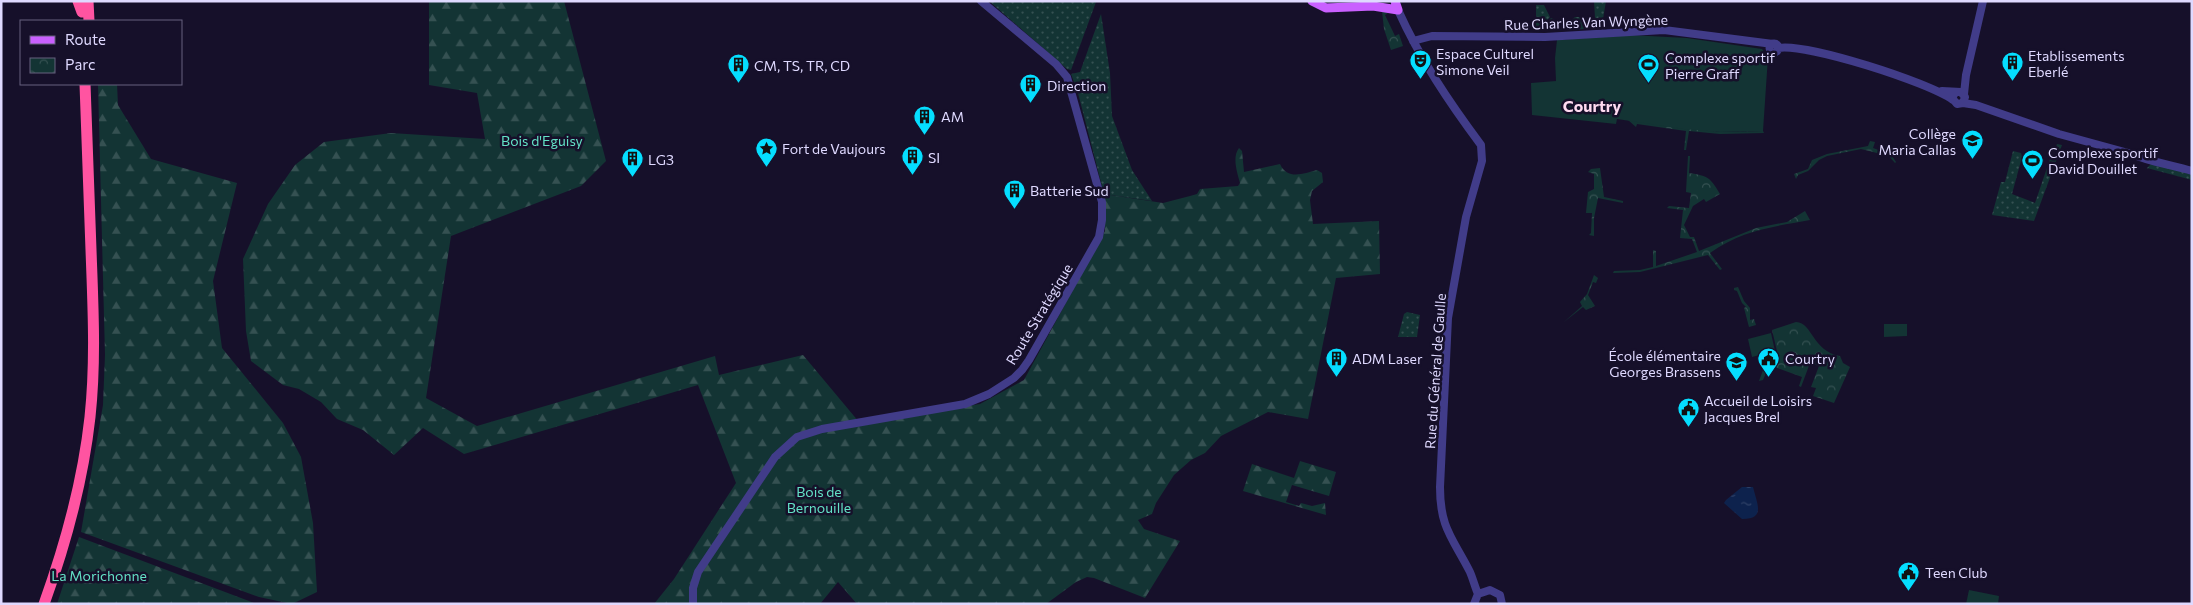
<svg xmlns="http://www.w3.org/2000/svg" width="2193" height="605" viewBox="0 0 2193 605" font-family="Commissioner,sans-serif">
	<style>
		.grass { fill: url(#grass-dots) }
		.forest { fill: url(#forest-firs) }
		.park { fill: url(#park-crowns) }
		.pitch { fill: #133434 }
		.water { fill: url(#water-ripples) }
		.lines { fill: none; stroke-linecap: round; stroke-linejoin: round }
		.minor { stroke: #413c89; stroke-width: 8 }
		.major { stroke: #c960ff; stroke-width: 9 }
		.highway { stroke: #ff54a1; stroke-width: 11 }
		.labels { text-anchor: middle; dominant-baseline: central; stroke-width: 5; stroke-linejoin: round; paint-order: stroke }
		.street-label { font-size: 14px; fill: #dfd9ff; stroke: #16102a }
		.poi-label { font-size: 14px; fill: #dfd9ff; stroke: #16102a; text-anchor: start }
		.park-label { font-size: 14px; fill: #63e1c6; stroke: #16102a }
		.quarter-label { font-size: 16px; font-weight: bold; fill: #ffdbf1; stroke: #16102a }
	</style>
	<defs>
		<pattern id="grass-dots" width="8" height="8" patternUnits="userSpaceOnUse" patternTransform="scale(1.25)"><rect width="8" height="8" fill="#133434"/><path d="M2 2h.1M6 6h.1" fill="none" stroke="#355152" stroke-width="1.8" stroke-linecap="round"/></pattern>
		<pattern id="forest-firs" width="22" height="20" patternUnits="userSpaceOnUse" patternTransform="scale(1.25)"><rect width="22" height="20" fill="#133434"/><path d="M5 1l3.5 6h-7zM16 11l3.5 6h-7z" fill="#355152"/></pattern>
		<pattern id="park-crowns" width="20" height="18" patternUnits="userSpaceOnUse" patternTransform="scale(1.25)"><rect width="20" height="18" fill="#133434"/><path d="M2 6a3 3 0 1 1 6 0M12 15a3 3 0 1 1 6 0" fill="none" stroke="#355152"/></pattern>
		<pattern id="water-ripples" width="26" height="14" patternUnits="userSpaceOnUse" patternTransform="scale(1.25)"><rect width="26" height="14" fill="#0d224d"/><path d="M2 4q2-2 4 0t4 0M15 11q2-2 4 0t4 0" fill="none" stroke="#304268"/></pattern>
	</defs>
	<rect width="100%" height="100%" fill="#16102a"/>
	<path class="grass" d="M 989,1 L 1096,1 L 1096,2 L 1071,70 L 1067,69 Z
		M 1594,1 L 1606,1 L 1603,19 L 1606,23 L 1595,18 Z
		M 1536,5 L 1544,5 L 1550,17 L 1538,32 L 1536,28 Z
		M 1101,14 L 1110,73 L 1112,116 L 1132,170 L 1152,201 L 1104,194 L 1078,93 L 1071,74 L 1080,72 Z
		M 1575,17 L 1583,17 L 1584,29 L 1568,30 L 1570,22 Z
		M 1551,18 L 1559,22 L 1562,30 L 1540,31 Z
		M 2057,144 L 2062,145 L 2034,221 L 1992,215 L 2001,182 L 2005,182 L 2013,151 L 2021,153 L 2022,157 L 2012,194 L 2035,203 L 2050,159 L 2050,156 L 2055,158 L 2059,147 L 2057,147 L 2055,150 Z
		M 2151,164 L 2192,174 L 2192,180 L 2147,168 L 2145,170 Z
		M 1407,312 L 1420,315 L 1417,337 L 1398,337 L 1404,314 Z"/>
	<path class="forest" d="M 429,1 L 564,1 L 606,161 L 581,186 L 451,236 L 426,398 L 477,426 L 715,356 L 719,375 L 803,355 L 859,422 L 980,404 L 1024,380 L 1105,231 L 1104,194 L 1163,203 L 1190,196 L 1197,194 L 1200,189 L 1238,186 L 1240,183 C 1237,172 1232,157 1239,148 L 1242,151 L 1244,172 L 1280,164 C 1287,180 1303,174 1317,170 L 1322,173 L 1323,182 L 1312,191 L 1310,200 L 1313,224 L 1379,221 L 1380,274 L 1336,278 L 1308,419 L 1268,412 L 1221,436 L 1205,453 L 1191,460 L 1174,475 L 1156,503 L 1152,514 L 1138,520 L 1144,529 L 1180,541 L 1145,598 L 1094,578 L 1087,577 L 1076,582 L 1046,604 L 857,604 L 838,582 L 820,604 L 654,604 L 674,579 L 736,483 L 698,385 L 464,454 L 423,428 L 394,455 L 363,430 L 337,419 L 321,402 L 299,389 L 283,385 L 251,361 L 246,331 L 243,259 L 268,204 L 295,165 L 324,142 L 391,133 L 485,139 L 477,93 L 429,85 Z
		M 98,84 L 117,84 L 118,105 L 151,159 L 237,183 L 213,281 L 222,348 L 283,423 L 301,457 L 313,523 L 317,592 L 292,604 L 259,597 L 81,532 L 103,405 L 105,355 Z
		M 1300,461 L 1336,472 L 1329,496 L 1292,485 L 1286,502 L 1299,506 L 1301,503 L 1312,506 L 1325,503 L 1326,515 L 1243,491 L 1252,464 L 1294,478 Z
		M 79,537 L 249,601 L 256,604 L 57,604 Z"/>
	<path class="park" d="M 1382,11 L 1388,13 L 1385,15 L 1395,36 L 1399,34 L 1403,46 L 1391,50 L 1384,29 Z
		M 1628,120 L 1720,132 L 1763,131 L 1764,133 L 1720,134 L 1689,131 L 1686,150 L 1684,150 L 1686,131 L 1637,124 L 1636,127 Z
		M 1870,141 L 1875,142 L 1873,148 L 1884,152 L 1888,150 L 1896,162 L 1895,163 L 1887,154 L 1885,155 L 1861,149 L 1827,156 L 1819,160 L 1808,171 L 1798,175 L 1796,179 L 1794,174 L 1808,169 L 1812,160 L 1827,154 L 1868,146 Z
		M 1688,156 L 1690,156 L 1689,173 C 1708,176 1710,177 1720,194 L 1706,202 L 1704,199 L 1693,206 L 1684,225 L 1690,237 L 1694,237 L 1699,251 L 1756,228 L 1787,222 L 1805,211 L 1810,220 C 1772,227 1742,230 1710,253 L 1722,269 L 1720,270 L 1708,255 L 1640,272 L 1613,273 L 1614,271 L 1640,270 L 1653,267 L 1653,250 L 1656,251 L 1656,266 L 1697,252 L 1692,239 L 1680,238 L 1683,210 L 1667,208 L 1669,206 L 1689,208 L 1691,193 L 1686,192 Z
		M 1600,168 L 1604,197 L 1623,201 L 1623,203 L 1598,198 L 1594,218 L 1594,236 L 1589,235 L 1591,233 L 1592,213 L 1586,213 L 1588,192 L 1594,189 L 1594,174 L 1588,172 L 1591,169 Z
		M 1594,275 L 1598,278 L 1596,283 L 1593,282 L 1588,295 L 1595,306 L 1586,310 L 1583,307 L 1564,322 L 1582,306 L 1580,302 L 1587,294 Z
		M 1738,287 L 1744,301 L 1750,308 L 1750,320 L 1754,319 L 1756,325 L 1749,327 L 1744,308 L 1746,307 L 1742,303 L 1737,291 L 1734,290 L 1734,288 Z
		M 1796,322 C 1813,323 1812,351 1840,356 L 1843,363 L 1850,367 L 1834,403 L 1813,396 L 1816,388 L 1811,387 L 1819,366 L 1810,363 L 1801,387 L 1799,386 L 1802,377 L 1769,365 L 1763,380 L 1759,381 L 1765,365 L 1764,355 L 1777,351 L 1772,330 Z"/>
	<path class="pitch" d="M 1630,35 L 1687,38 L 1762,49 L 1768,57 L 1763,131 L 1720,132 L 1684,129 L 1617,119 L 1616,124 L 1532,115 L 1531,83 L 1556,81 L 1555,58 L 1557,40 Z
		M 1884,324 L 1907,324 L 1907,336 L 1884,337 Z
		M 1771,333 L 1775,351 L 1752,357 L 1748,339 Z
		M 1969,590 L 1999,596 L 1998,604 L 1966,604 Z"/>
	<path class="water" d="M 1742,487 L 1753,487 C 1757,504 1766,519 1742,519 L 1724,503 L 1726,500 Z"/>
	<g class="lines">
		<path class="minor" d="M 1398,10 C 1420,59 1449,102 1481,145 L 1482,161 L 1466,217 L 1448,318 L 1440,487 C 1440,528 1452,537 1470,572 C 1473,579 1475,587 1478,594
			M 1413,41 L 1432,36 L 1545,37 L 1664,30 L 1773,44
			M1769.5 48a4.5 4.5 0 1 1 9 0a4.5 4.5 0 1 1-9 0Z
			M 1778,48 C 1807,43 1928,82 1953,100
			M 1942,91 L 1961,92 L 1965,97 L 1963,103 L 1957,104 L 1952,98 L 1955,93
			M 1964,94 L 1966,75 L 1983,1
			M 1963,103 L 1976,105 L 2059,134 L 2132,154 C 2150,162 2172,165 2192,171
			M 693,604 L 693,588 L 698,572 L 775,457 L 797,437 L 822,429 L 965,404 L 989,394 L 1014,378 L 1022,370 L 1029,360 L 1099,237 L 1102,220 L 1102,202 L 1067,77 L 1056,64 L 981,1
			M 1474,604 L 1478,594 L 1490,590 L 1500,595 L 1502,604"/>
		<path class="major" d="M 1312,1 L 1326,8 L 1373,6 L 1398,10 L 1395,1"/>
		<path class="highway" d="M 78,1 L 82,12
			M 88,1 L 89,21
			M 44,604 C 66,543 83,481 90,417 C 96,361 93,306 91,250 C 89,195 87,139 85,84"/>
	</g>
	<defs>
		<symbol id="theatre-pin" viewBox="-11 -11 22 30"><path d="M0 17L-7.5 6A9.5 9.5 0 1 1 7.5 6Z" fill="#05deff" stroke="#16102a"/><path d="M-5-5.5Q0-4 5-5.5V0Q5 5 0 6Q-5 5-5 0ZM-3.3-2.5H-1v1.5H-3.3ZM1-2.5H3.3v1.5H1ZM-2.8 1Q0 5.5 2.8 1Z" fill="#111"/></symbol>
		<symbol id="building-pin" viewBox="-11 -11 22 30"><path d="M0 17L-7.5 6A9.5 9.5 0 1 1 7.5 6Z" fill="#05deff" stroke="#16102a"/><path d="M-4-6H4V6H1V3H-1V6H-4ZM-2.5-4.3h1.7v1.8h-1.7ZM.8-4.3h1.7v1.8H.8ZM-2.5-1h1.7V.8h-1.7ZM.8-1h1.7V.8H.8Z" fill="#111"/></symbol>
		<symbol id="stadium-pin" viewBox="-11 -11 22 30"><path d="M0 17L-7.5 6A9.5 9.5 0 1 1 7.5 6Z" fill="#05deff" stroke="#16102a"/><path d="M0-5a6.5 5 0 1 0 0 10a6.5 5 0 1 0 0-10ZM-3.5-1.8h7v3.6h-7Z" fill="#111"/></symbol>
		<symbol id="school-pin" viewBox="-11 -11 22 30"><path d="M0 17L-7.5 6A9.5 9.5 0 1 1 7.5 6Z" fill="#05deff" stroke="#16102a"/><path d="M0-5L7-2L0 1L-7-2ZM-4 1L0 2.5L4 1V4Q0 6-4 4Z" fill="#111"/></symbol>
		<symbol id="sight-pin" viewBox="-11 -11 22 30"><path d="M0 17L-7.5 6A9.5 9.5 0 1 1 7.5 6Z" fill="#05deff" stroke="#16102a"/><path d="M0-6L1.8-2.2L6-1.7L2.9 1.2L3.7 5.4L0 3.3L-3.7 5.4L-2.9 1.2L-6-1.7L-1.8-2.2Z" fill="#111"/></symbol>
		<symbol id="civic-pin" viewBox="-11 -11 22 30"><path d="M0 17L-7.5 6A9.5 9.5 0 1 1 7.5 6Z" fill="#05deff" stroke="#16102a"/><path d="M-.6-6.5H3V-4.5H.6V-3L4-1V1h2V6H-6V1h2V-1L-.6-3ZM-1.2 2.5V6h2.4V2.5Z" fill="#111"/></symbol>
	</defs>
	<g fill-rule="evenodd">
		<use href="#theatre-pin" x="1408" y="48" width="25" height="34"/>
		<use href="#building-pin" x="2000" y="50" width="25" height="34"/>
		<use href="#building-pin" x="726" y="52" width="25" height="34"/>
		<use href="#stadium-pin" x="1636" y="52" width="25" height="34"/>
		<use href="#building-pin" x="1018" y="72" width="25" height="34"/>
		<use href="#building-pin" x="912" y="104" width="25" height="34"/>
		<use href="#school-pin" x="1960" y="128" width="25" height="34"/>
		<use href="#sight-pin" x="754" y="136" width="25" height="34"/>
		<use href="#building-pin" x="900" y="144" width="25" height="34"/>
		<use href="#building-pin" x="620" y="146" width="25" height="34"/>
		<use href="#stadium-pin" x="2020" y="148" width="25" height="34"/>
		<use href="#building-pin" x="1002" y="178" width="25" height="34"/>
		<use href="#building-pin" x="1324" y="346" width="25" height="34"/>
		<use href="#civic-pin" x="1756" y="346" width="25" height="34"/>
		<use href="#school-pin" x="1724" y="350" width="25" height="34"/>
		<use href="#civic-pin" x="1676" y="396" width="25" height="34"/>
		<use href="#civic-pin" x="1896" y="560" width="25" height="34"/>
	</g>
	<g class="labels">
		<g class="street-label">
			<text transform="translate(1586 22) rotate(-2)">Rue Charles Van Wyngène</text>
			<text transform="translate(1039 314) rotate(-59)">Route Stratégique</text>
			<text transform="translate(1435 371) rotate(-86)">Rue du Général de Gaulle</text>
		</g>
		<g class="poi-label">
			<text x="1436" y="53">Espace Culturel<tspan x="1436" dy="16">Simone Veil</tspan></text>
			<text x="2028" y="55">Etablissements<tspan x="2028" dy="16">Eberlé</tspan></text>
			<text x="1665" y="57">Complexe sportif<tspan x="1665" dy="16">Pierre Graff</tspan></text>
			<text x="754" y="65">CM, TS, TR, CD</text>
			<text x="1047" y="85">Direction</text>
			<text x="941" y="116">AM</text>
			<text x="1956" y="133" text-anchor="end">Collège<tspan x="1956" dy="16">Maria Callas</tspan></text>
			<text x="782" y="148">Fort de Vaujours</text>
			<text x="2048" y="152">Complexe sportif<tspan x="2048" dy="16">David Douillet</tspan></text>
			<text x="928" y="157">SI</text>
			<text x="648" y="159">LG3</text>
			<text x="1030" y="190">Batterie Sud</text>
			<text x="1721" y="355" text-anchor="end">École élémentaire<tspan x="1721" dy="16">Georges Brassens</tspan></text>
			<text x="1352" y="358">ADM Laser</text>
			<text x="1785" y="358">Courtry</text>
			<text x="1704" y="400">Accueil de Loisirs<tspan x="1704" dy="16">Jacques Brel</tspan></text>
			<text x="1925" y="572">Teen Club</text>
		</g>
		<g class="park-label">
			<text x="542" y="140">Bois d'Eguisy</text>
			<text x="819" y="491">Bois de<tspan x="819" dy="16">Bernouille</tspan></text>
			<text x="99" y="575">La Morichonne</text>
		</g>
		<g class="quarter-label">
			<text x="1592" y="105">Courtry</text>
		</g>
	</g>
	<rect width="2193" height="605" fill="none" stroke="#dfd9ff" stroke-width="5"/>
	<rect x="20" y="20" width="162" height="65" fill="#16102a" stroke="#66607f"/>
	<rect x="30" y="36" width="25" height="8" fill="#c960ff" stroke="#66607f"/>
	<text x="65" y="45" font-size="15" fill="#dfd9ff">Route</text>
	<rect x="30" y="58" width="25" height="15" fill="url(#park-crowns)" stroke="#66607f"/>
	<text x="65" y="70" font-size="15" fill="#dfd9ff">Parc</text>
</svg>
